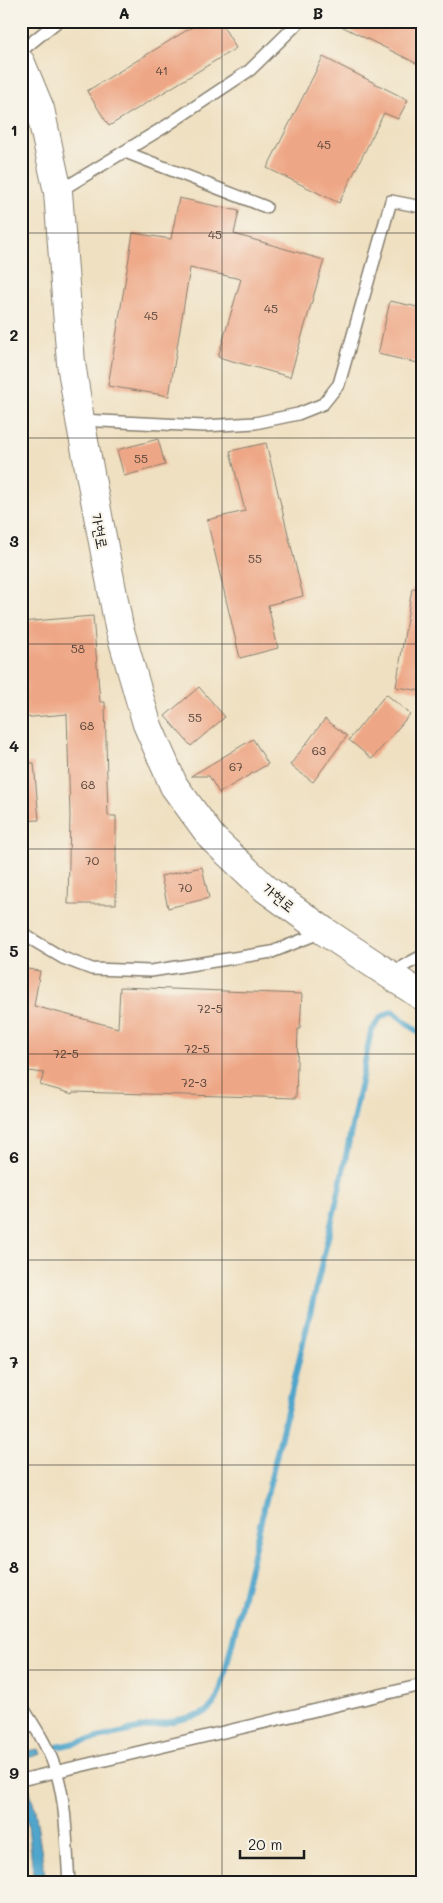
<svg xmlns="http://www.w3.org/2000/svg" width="443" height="1903" viewBox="0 0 443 1903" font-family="Mali,'Poor Story',sans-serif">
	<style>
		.water { fill: #4fa5cb; stroke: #366074 }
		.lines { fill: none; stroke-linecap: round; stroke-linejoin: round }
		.stream { stroke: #4fa5cb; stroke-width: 6 }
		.building { fill: #eea786 }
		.service-casing { stroke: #867e6e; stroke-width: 14 }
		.tertiary-casing { stroke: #867e6e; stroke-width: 30 }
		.service { stroke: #fff; stroke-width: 11 }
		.tertiary { stroke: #fff; stroke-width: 28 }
		.grid { fill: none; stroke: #1c1c1c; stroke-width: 1; stroke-opacity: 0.55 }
		.labels { text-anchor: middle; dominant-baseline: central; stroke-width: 4; stroke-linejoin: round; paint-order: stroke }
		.number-label { font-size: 12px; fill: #503f36 }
		.street-label { font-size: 15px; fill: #1c1c1c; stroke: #f7f3e8 }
		.neatline { fill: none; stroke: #1c1c1c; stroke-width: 2 }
		.grid-label { font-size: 16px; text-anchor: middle; font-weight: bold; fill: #1c1c1c }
	</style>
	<rect width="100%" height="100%" fill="#f7f3e8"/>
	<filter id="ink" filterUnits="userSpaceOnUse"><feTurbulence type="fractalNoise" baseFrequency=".02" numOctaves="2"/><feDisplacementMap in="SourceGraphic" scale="10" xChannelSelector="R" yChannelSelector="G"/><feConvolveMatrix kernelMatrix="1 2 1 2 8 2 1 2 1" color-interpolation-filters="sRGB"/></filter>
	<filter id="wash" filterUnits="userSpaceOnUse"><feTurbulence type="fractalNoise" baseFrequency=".0096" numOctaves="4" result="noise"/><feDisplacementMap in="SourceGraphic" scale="20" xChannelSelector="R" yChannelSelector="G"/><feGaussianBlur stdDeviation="1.12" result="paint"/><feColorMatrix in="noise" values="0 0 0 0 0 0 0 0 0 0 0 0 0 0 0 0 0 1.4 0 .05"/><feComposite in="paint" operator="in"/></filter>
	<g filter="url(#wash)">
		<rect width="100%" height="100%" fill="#efe0c1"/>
		<path class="water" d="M 39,1749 L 41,1754 L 27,1758 L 22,1763 L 35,1810 L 46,1882 L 34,1882 L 28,1826 L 21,1795 L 21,1752 Z"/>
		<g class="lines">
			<path class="stream" d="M 57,1747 L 200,1715 C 218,1706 220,1691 225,1673 L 338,1195 L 371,1032 L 380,1018 L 392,1011 L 422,1035"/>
		</g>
		<g id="blocks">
			<path class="building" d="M 202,21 L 220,21 L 236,48 L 109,126 L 87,91 Z
				M 331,21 L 422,21 L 422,66 Z
				M 323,57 L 408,100 L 398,119 L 384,113 L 339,203 L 267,168 Z
				M 179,198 L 239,211 L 234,234 L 324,260 L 290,377 L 218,357 L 241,279 L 190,268 L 169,396 L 108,386 L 133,233 L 171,239 Z
				M 390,301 L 422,308 L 422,364 L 378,354 Z
				M 158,439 L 165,465 L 124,476 L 117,450 Z
				M 266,443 L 303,596 L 268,605 L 278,648 L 240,658 L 207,520 L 245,511 L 230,451 Z
				M 412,588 L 422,589 L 422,691 L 396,687 Z
				M 93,616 L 100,702 L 105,702 L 108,816 L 116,816 L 116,904 L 68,904 L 70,816 L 67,714 L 21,718 L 21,622 Z
				M 199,687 L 225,717 L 191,746 L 165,716 Z
				M 386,694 L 410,714 L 372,759 L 349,740 Z
				M 325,719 L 347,736 L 313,782 L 290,765 Z
				M 253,739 L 268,764 L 219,793 L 209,776 L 191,776 Z
				M 21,763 L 34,763 L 39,820 L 21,821 Z
				M 202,867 L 209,898 L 168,908 L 161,876 Z
				M 21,968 L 40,971 L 34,1006 L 118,1028 L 120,987 L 302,994 L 300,1029 L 298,1029 L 296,1098 L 73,1092 L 73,1094 L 40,1085 L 44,1073 L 21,1070 Z"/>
		</g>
	</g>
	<g filter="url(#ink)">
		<use href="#blocks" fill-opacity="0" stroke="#867e6e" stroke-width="1"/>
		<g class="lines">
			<defs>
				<path id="service" d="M 21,51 L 58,21
					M 125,152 L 266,207
					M 58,192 L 166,126 L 250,70 L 299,22
					M 80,420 L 204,426 L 255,423 L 298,414 L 323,404 L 339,384 L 391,201 L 422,207
					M 21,933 L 63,958 L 92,969 L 151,971 L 272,952 L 322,932
					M 390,973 L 422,956
					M 21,1705 C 35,1727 50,1749 57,1774 C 67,1808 66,1846 69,1882
					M 21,1780 L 422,1685
					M 21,1876 L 22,1882"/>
				<path id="tertiary" d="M 21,63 L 40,109 L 58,192 L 71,363 L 80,420 L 119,627 L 147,724 L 174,786 L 213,839 L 266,889 L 324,931 L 422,996"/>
			</defs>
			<use href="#service" class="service-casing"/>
			<use href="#tertiary" class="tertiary-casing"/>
			<use href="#service" class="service"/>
			<use href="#tertiary" class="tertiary"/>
		</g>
	</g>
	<path class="grid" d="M 222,21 L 222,1882M 21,233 L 422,233M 21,438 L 422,438M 21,644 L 422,644M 21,849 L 422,849M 21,1054 L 422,1054M 21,1260 L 422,1260M 21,1465 L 422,1465M 21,1670 L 422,1670"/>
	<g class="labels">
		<g class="number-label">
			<text x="162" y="70">41</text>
			<text x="324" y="144">45</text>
			<text x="215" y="234">45</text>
			<text x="271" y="308">45</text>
			<text x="151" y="315">45</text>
			<text x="141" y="458">55</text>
			<text x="255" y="558">55</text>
			<text x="78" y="648">58</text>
			<text x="195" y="717">55</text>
			<text x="87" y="725">68</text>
			<text x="319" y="750">63</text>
			<text x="236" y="766">67</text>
			<text x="88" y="784">68</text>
			<text x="92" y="860">70</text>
			<text x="185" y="887">70</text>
			<text x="210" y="1008">72-5</text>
			<text x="197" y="1048">72-5</text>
			<text x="66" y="1053">72-5</text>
			<text x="194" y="1082">72-3</text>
		</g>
		<g class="street-label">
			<text transform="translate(100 531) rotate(79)">가현로</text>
			<text transform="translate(279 897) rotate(38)">가현로</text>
		</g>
	</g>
	<rect width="443" height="1903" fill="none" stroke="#f7f3e8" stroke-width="55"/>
	<path d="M240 1850v8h64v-8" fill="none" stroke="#1c1c1c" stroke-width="2.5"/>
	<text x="248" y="1850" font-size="15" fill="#1c1c1c" stroke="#f7f3e8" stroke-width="4" paint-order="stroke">20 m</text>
	<rect x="28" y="28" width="388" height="1848" class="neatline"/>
	<g class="grid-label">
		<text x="124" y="19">A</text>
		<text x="318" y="19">B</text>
		<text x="14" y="136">1</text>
		<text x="14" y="341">2</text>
		<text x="14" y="547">3</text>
		<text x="14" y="752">4</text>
		<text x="14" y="957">5</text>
		<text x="14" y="1163">6</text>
		<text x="14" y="1368">7</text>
		<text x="14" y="1573">8</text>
		<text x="14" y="1779">9</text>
	</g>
</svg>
